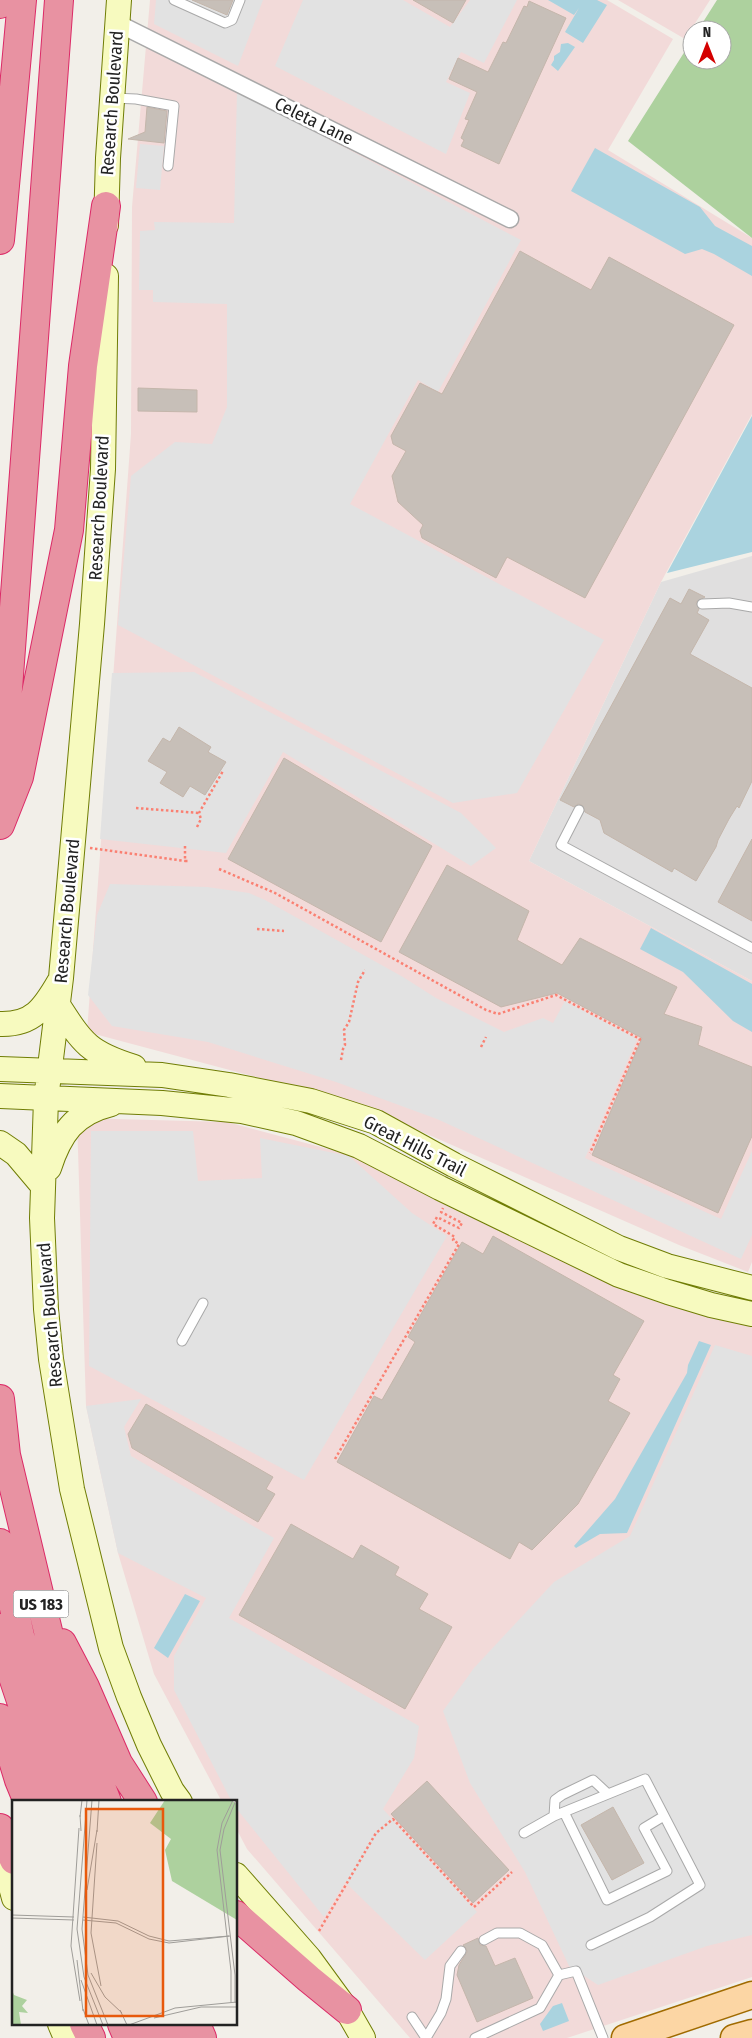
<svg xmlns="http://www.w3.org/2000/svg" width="752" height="2038" viewBox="0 0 752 2038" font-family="'Fira Sans Condensed',sans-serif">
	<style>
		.residential { fill: #e0dfdf }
		.commercial { fill: #f2dad9 }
		.forest { fill: #add19e }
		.parking { fill: #e2e2e2 }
		.water { fill: #aad3df }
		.building { fill: #c7bfb8; stroke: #c4b6ab }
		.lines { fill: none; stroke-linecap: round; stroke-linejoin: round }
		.lane-casing { stroke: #a9a9a9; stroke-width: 11 }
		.street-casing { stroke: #a9a9a9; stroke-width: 19 }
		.secondary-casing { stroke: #707d05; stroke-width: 26 }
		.primary-casing { stroke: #a06b00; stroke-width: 29 }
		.highway-casing { stroke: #dc2a67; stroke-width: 30 }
		.path { stroke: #fa8072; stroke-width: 2.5; stroke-dasharray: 2.5 2.5; stroke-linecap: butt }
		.lane { stroke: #fff; stroke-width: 9 }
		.street { stroke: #fff; stroke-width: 16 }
		.secondary { stroke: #f7fabf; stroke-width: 24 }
		.primary { stroke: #fcd6a4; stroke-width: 26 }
		.highway { stroke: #e892a2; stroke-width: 28 }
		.labels { text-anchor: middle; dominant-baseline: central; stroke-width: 5; stroke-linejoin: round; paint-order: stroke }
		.shield { fill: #fff; stroke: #646464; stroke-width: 1 }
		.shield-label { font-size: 16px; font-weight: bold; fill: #222 }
		.street-label { font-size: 18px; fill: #222; stroke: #fff }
		.inset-road { fill: none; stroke: #9f9d99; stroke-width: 1 }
		.view { fill: #e8590c; fill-opacity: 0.15; stroke: #e8590c; stroke-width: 2.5 }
		.inset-edge { fill: none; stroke: #222; stroke-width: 2.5 }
	</style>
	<rect width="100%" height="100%" fill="#f2efe9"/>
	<path class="residential" d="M 752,556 L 752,981 L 529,861 L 661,582 Z"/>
	<path class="commercial" d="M 150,0 L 607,0 L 673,39 L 608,150 L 752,238 L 752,414 L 661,582 L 529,861 L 752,981 L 752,1262 L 748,1272 L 679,1245 L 361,1105 L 87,1032 L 131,434 L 132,207 Z
		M 618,0 L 710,0 L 685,39 Z
		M 77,1118 L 227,1122 L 362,1158 L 543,1252 L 675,1307 L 752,1324 L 752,1977 L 567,2038 L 410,2038 L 247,1849 L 236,1828 L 236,1802 L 222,1802 L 154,1674 L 118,1553 L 86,1406 Z"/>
	<path class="forest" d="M 717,0 L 752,0 L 752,238 L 628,141 L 692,40 L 692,60 L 722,60 L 722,30 L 698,30 Z"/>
	<path class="parking" d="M 156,0 L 263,0 L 238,66 L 154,24 Z
		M 303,0 L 403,0 L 450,27 L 470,0 L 517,0 L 484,63 L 461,52 L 446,82 L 470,93 L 446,154 L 275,66 Z
		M 237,91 L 521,240 L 438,392 L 418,380 L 350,504 L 604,640 L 517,793 L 453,803 L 118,625 L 131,476 L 175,442 L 212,444 L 227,407 L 227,304 L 153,302 L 153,290 L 139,290 L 140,231 L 155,230 L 154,222 L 234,223 Z
		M 140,144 L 164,146 L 160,190 L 136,188 Z
		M 194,672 L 461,813 L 496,848 L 471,866 L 283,752 L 226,853 L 100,839 L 112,673 Z
		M 110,884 L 207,887 L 249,893 L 265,900 L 403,977 L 436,998 L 504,1032 L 543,1018 L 553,1023 L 565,1001 L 637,1039 L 585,1158 L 721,1219 L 752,1151 L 752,1235 L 741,1259 L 437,1119 L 336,1082 L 208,1042 L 112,1026 L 88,995 L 97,915 Z
		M 91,1131 L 193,1131 L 198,1181 L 262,1178 L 260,1138 L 349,1156 L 412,1213 L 447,1236 L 304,1480 L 89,1366 Z
		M 715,1345 L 752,1356 L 752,1935 L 707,1946 L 598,1985 L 569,1966 L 525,1872 L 470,1783 L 443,1711 L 474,1668 L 554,1582 L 630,1536 Z
		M 141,1399 L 124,1427 L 131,1456 L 274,1538 L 229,1618 L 419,1726 L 414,1758 L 383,1809 L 477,1912 L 425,1960 L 345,1882 L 324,1917 L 236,1808 L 236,1802 L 232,1802 L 174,1690 L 174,1656 L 206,1598 L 118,1553 L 86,1406 Z"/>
	<path class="water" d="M 548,0 L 597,0 L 607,5 L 583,43 L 565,32 L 579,8 L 574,15 Z
		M 568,43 L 575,47 L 558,71 L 551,65 L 554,60 L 554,56 L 560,52 L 561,44 Z
		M 595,148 L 700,207 L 715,226 L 752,246 L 752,276 L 714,254 L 702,249 L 685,254 L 571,191 Z
		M 752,416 L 752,552 L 667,573 Z
		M 651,928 L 752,984 L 752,1032 L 733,1021 L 683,972 L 640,949 Z
		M 699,1341 L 711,1345 L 627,1533 L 600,1534 L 576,1548 L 574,1546 L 615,1499 L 687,1373 L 688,1365 Z
		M 185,1594 L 200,1601 L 168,1658 L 154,1648 Z
		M 562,2003 L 569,2021 L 543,2031 L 540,2024 L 553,2006 Z"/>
	<path class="building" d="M 192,0 L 233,0 L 227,15 Z
		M 413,0 L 466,0 L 453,23 Z
		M 529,1 L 566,18 L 499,164 L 461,146 L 464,140 L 461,138 L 469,120 L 465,119 L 477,92 L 449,79 L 458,58 L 488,72 L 503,42 L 506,43 L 524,6 L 527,7 Z
		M 147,107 L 167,111 L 164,143 L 128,139 L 145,132 Z
		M 520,251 L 591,290 L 609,257 L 734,325 L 585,598 L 507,557 L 496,578 L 422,538 L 420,531 L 423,525 L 398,502 L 392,476 L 406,451 L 393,444 L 391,436 L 420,383 L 442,394 Z
		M 138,388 L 197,390 L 197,412 L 138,411 Z
		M 689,589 L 705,597 L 696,602 L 699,609 L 697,613 L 709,620 L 690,654 L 752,688 L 752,781 L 739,808 L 737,806 L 729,819 L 718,840 L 716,847 L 696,881 L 674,868 L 672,872 L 604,833 L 600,820 L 585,812 L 582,805 L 578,804 L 574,807 L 560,800 L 670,598 L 681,604 Z
		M 179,727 L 211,747 L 208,752 L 226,762 L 205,795 L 190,786 L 183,797 L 160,783 L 167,772 L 148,761 L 163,738 L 170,742 Z
		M 284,758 L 432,846 L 381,942 L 228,859 Z
		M 752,839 L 752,921 L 718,902 Z
		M 447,865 L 529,911 L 517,940 L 562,965 L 580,938 L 677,987 L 664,1014 L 702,1027 L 698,1045 L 752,1067 L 752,1136 L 718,1213 L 592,1155 L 642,1038 L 557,993 L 501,1007 L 399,952 Z
		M 493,1236 L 644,1321 L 613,1375 L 620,1379 L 608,1401 L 630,1413 L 578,1504 L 532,1550 L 519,1542 L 510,1559 L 337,1462 L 374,1396 L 382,1400 L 415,1342 L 408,1337 L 462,1242 L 483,1254 Z
		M 146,1404 L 273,1477 L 266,1489 L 275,1494 L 258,1522 L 132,1448 L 128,1434 Z
		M 291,1524 L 353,1559 L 361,1545 L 399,1567 L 395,1575 L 428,1594 L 419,1609 L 452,1627 L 405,1709 L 239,1615 Z
		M 427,1781 L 509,1870 L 473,1903 L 391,1814 Z
		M 613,1807 L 644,1863 L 612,1880 L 581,1825 Z
		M 478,1938 L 480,1945 L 486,1946 L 495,1966 L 515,1958 L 533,1998 L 477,2022 L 457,1975 L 459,1965 L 467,1952 L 466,1948 L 463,1945 Z"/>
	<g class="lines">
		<defs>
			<path id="lane" d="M 174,0 L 225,23 L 232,20 L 240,0
				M 113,98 L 136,99 L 174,106 L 168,166
				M 702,604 L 729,603 L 752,607
				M 579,810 L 561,845 L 752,948
				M 182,1341 L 203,1303
				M 564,1812 L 607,1900 L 667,1871 L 644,1828 L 664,1816
				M 554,1816 L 555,1800 L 562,1795 L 593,1780 L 608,1794
				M 524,1833 L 554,1816 L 645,1779 L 700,1885 L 650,1917 L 591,1945
				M 484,1940 L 497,1933 L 520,1933 L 542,1945 L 559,1975
				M 412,2017 L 426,2038
				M 426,2038 L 441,2013 L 446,1999 L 450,1966 L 461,1951
				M 475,2038 L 540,2008 L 559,1975 L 576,1971 L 603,2038"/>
			<path id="street" d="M 117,23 L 510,219"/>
			<path id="secondary" d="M 106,225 L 108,158 L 119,0
				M 106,276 L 103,469 L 92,624 L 61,978 L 46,1099 L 42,1218 L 46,1309 L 51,1359 L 72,1489 L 111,1648 L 129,1697 L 149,1745 L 172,1791 L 180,1802
				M 58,1005 C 83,1044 89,1053 134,1067
				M 0,1024 C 33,1025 44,1008 59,982
				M 0,1069 L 162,1075 L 229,1085 L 311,1101 L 376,1122 L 454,1165 L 619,1248 L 667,1266 L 752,1288
				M 0,1096 L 162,1103 L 242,1111 L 296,1123 L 359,1146 L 440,1188 L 619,1275 L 668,1292 L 711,1305 L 752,1314
				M 0,1143 L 16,1154 L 43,1186
				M 49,1168 C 60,1134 74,1113 111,1104
				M 0,1847 L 14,1898
				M 236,1875 L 309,1958 L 347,2010 L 363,2038
				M 60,2024 L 66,2038"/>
			<path id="primary" d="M 625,2038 L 752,1995
				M 734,2038 L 752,2033"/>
			<path id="highway" d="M 0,4 L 0,0
				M 0,240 L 22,0
				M 0,797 L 59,0
				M 0,825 L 19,777 L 69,530 L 83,366 L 106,206
				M 0,1399 L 6,1455 L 59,1677 L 107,1802
				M 0,1543 L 20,1636 L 78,1802
				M 0,1628 L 9,1665 L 55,1802
				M 62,1643 L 85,1687 L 118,1763 L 143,1802
				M 0,1718 L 19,1780 L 28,1802
				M 0,1828 L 14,1860
				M 236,1915 L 309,1979 L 347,2010
				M 84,2024 L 91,2038
				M 122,2024 L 128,2038
				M 144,2024 L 150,2038
				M 171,2024 L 177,2038
				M 196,2024 L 202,2038"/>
		</defs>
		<use href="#lane" class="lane-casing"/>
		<use href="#street" class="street-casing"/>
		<use href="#secondary" class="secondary-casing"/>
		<use href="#primary" class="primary-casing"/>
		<use href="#highway" class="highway-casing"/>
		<path class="path" d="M 136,808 L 199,813
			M 197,827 L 201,819 L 199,813 L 223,771
			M 185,846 L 185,861 L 188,861
			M 90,848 L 185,861
			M 219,869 L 275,893 L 486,1010 L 498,1014 L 556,995 L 640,1039 L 590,1153
			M 257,929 L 284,931
			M 481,1047 L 486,1037
			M 341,1060 L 343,1049 L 345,1045 L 344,1030 L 349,1022 L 358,982 L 365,970
			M 335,1459 L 459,1244 L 453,1240 L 455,1237 L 433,1224 L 437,1217 L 459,1228 L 462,1223 L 441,1212 L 443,1208
			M 319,1931 L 376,1833 L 393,1819 L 474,1907 L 512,1872"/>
		<use href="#lane" class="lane"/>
		<use href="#street" class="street"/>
		<use href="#secondary" class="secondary"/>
		<use href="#primary" class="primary"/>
		<use href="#highway" class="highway"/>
	</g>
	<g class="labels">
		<rect class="shield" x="13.5" y="1590.5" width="55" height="27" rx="4"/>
		<g class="shield-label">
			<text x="41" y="1604">US 183</text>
		</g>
		<g class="street-label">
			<text transform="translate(112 103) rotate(-86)">Research Boulevard</text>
			<text transform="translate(314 121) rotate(26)">Celeta Lane</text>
			<text transform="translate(99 508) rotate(-87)">Research Boulevard</text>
			<text transform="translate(67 911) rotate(-85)">Research Boulevard</text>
			<text transform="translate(415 1146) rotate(27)">Great Hills Trail</text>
			<text transform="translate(50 1315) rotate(-95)">Research Boulevard</text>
		</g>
	</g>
	<g transform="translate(12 1800)">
		<rect width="225" height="225" fill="#f2efe9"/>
		<path d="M 153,0 L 219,0 L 225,4 L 225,120 L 160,81 L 153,50 L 159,39 L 138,23 ZM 0,190 L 2,195 L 15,200 L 10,206 L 16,213 L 7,212 L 9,225 L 0,225 Z" fill="#add19e"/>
		<path class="inset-road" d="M 75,0 L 65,129 L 72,177 L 91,225M 80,0 L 70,129 L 76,175 L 96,225M 68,15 L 69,31M 68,17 L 70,0M 67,28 L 59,146 L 68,201M 85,32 L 87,0M 85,43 L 79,133 L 89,186M 75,90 L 85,30M 0,115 L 62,117M 71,117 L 106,121 L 137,136 L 157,141 L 217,136M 0,118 L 62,120M 71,120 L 104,123 L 137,139 L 157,143 L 218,136M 65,160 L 71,211M 79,173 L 93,197 L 110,213M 69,180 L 85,225M 219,203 L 219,171 L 205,50 L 210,23 L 221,0M 223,203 L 223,175 L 208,50 L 212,29 L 224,0M 71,209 L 77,225M 108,210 L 115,225M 142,218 L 189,207 L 225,207M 117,225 L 163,208 L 225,202"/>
		<path class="view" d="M 74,9 L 151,9 L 151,216 L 74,216 Z"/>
		<rect width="225" height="225" class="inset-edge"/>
	</g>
	<g transform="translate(707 45)"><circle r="24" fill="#ffffff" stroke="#a7a7a7"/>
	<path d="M0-4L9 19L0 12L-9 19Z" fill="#d40000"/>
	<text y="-8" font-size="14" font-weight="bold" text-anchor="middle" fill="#222222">N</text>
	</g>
</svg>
